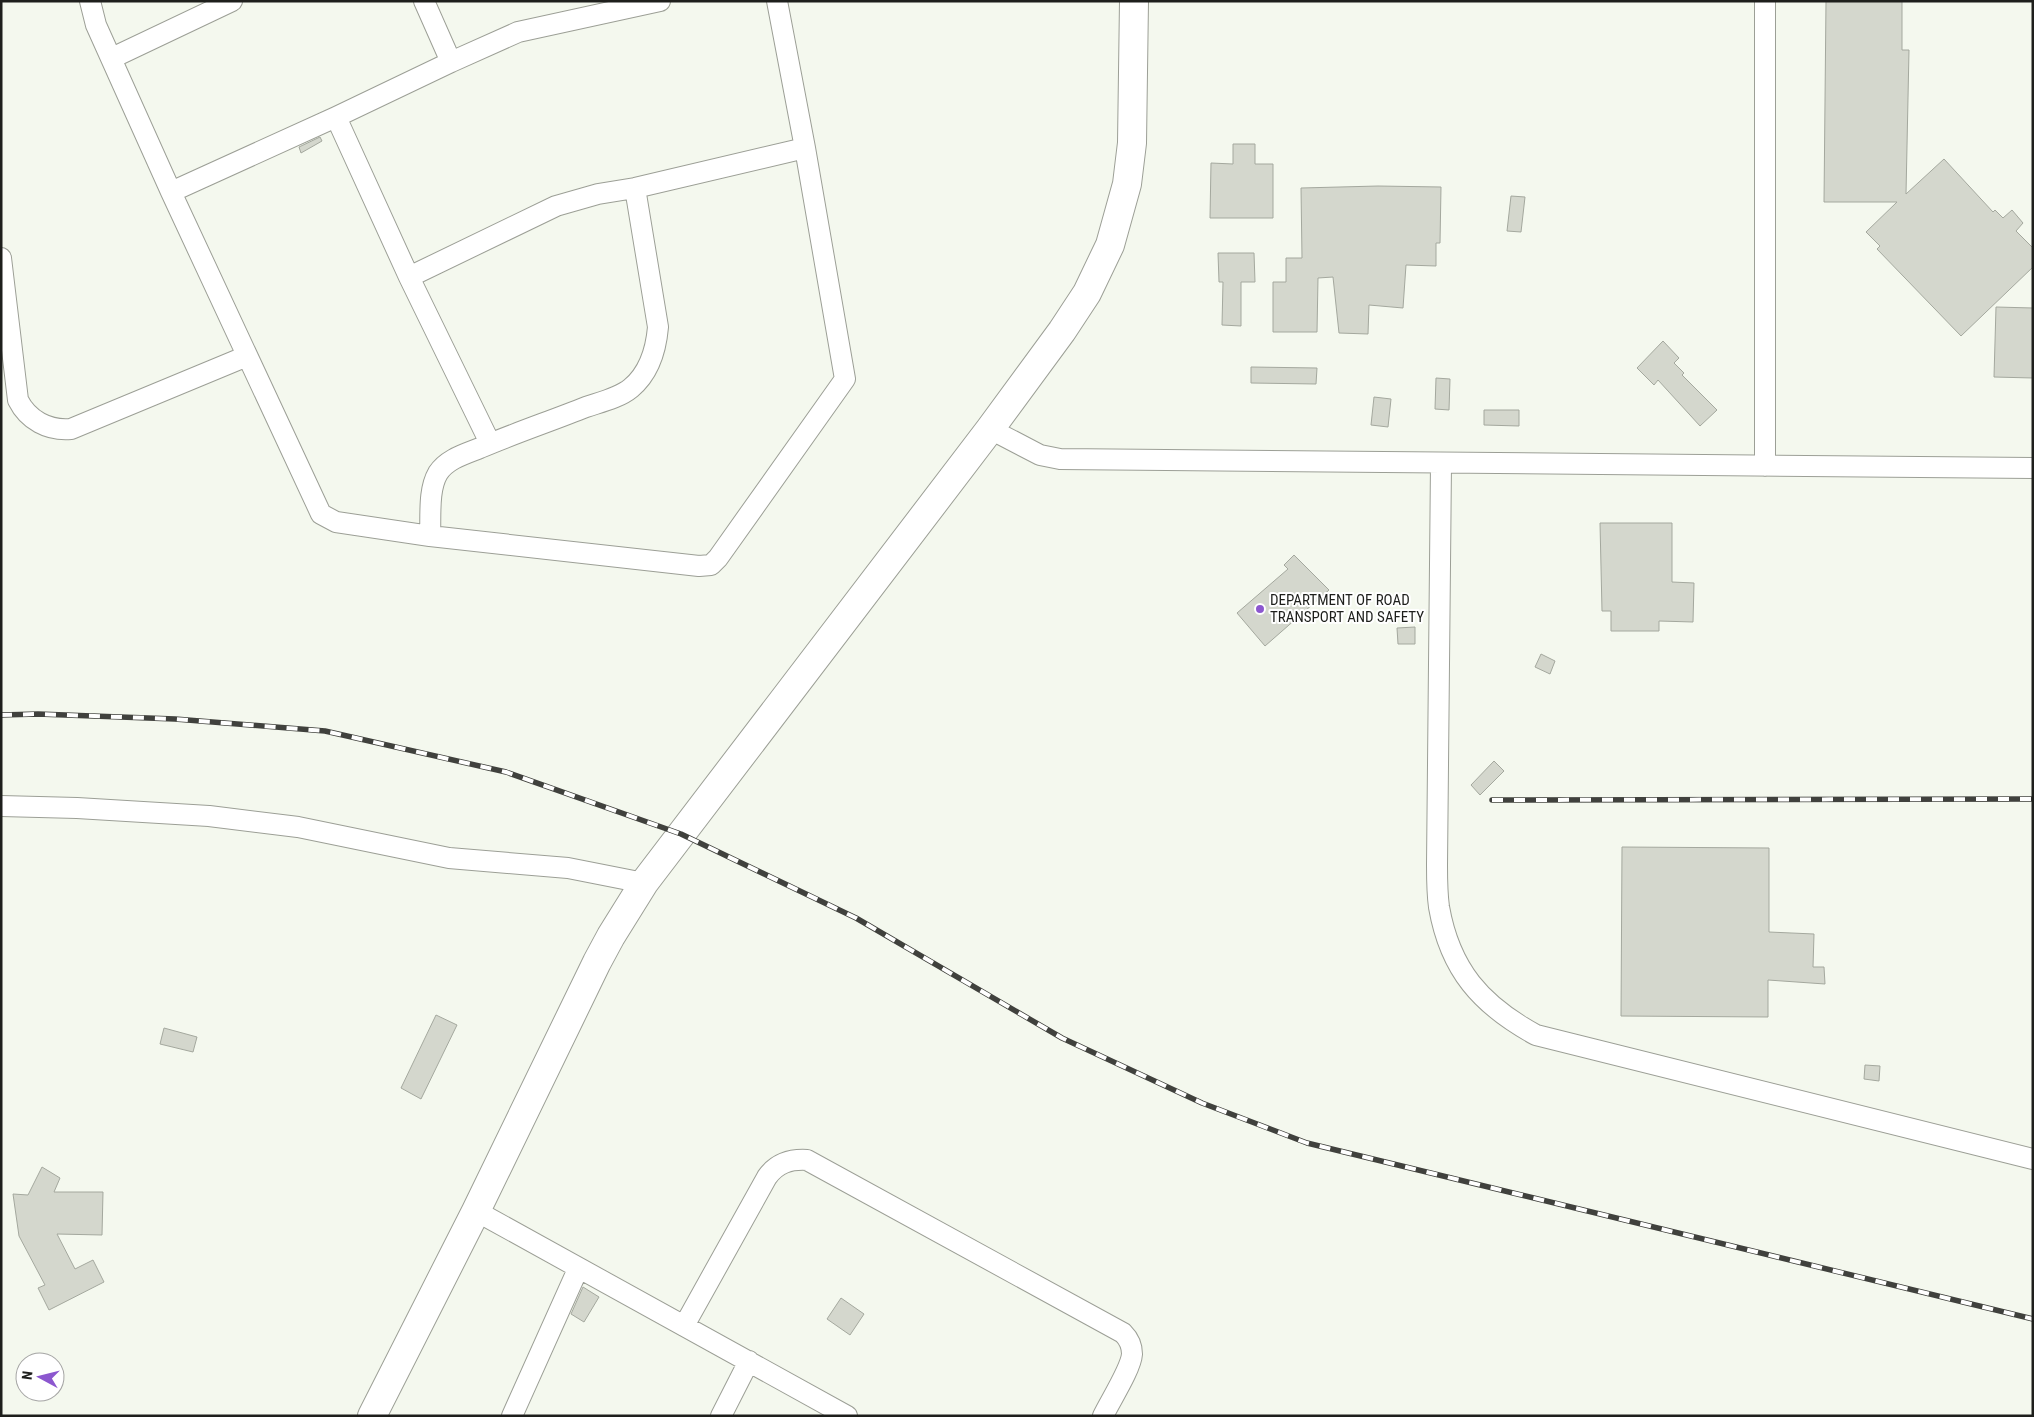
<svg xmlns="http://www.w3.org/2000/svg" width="2034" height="1417" viewBox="0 0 2034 1417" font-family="'Roboto Condensed',sans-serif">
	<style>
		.building { fill: #d4d7cd; stroke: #a4a89e }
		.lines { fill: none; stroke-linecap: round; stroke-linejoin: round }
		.street-casing { stroke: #9c9f96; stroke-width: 22 }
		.secondary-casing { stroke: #9c9f96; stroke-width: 30 }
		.street { stroke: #fff; stroke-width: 20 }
		.secondary { stroke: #fff; stroke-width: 28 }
		.rail-casing { stroke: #40413d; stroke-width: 5.5 }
		.rail { stroke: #fff; stroke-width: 4; stroke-dasharray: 11; stroke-linecap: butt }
		.poi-dot { fill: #8c57cf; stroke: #fff; stroke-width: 2 }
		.labels { text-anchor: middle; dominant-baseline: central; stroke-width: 4; stroke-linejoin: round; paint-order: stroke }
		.poi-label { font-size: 15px; fill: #1e1f1c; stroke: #fff; text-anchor: start }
	</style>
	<rect width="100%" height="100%" fill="#f4f8ee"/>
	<path class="building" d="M 1826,1 L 1902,1 L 1902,50 L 1909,50 L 1906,194 L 1944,159 L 1993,212 L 1995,210 L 2003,218 L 2012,210 L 2023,223 L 2016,231 L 2033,248 L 2033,267 L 1961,336 L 1877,249 L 1880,246 L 1866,232 L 1897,202 L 1824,202 Z
		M 320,137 L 322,141 L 301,153 L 299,147 Z
		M 1233,144 L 1255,144 L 1255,164 L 1273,164 L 1273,218 L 1210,218 L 1211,163 L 1233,164 Z
		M 1378,186 L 1441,187 L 1440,243 L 1436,243 L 1436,266 L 1406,265 L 1403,308 L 1369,305 L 1368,334 L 1339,333 L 1333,277 L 1318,278 L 1317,332 L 1273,332 L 1273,282 L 1286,282 L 1286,258 L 1302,258 L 1301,188 Z
		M 1511,196 L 1525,197 L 1521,232 L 1507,231 Z
		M 1218,253 L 1254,253 L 1255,282 L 1241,282 L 1241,326 L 1222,325 L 1223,282 L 1219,282 Z
		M 1996,307 L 2033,308 L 2033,378 L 1994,377 Z
		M 1663,341 L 1679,358 L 1674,363 L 1684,373 L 1682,375 L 1717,410 L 1700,426 L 1658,380 L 1654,385 L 1637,368 Z
		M 1251,367 L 1317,368 L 1316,384 L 1251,383 Z
		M 1436,378 L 1450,379 L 1449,410 L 1435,409 Z
		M 1374,397 L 1391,399 L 1388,427 L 1371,425 Z
		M 1484,410 L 1519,410 L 1519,426 L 1484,425 Z
		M 1600,523 L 1672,523 L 1672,582 L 1694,583 L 1693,622 L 1659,621 L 1659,631 L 1611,631 L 1611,611 L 1602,611 Z
		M 1294,555 L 1329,590 L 1265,646 L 1237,613 L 1288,569 L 1284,565 Z
		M 1415,627 L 1415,644 L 1398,644 L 1397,628 Z
		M 1541,654 L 1555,661 L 1550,674 L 1535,667 Z
		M 1494,761 L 1504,771 L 1480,795 L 1471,785 Z
		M 1622,847 L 1769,848 L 1769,932 L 1814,934 L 1813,967 L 1824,967 L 1825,984 L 1768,980 L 1768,1017 L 1621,1016 Z
		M 436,1015 L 457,1025 L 421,1099 L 401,1088 Z
		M 164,1028 L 197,1037 L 193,1052 L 160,1044 Z
		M 1865,1065 L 1880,1066 L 1879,1081 L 1864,1079 Z
		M 42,1167 L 60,1178 L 54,1192 L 103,1192 L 102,1235 L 57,1234 L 75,1269 L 93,1260 L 104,1282 L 49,1310 L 38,1288 L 45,1285 L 19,1236 L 13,1194 L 28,1195 Z
		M 583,1287 L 599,1297 L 584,1322 L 571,1314 Z
		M 841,1298 L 864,1314 L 850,1335 L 827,1319 Z"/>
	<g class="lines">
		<defs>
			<path id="street" d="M 90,1 L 96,25 L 171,192 L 321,514 L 336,522 L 430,536 L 699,566 L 711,565 L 718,558 L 845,379 L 805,148 L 777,1
				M 424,1 L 451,62
				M 112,58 L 232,1
				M 336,117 L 409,277 L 490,443
				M 171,192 L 336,117 L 451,62 L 518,32 L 660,1
				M 1,258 L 18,400 C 28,420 48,431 71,429 L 247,356
				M 409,277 L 556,206 L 598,194 L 635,188 L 805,148
				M 990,429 L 1040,455 L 1060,459 L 2033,468
				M 1441,464 L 1437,865 C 1437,879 1437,893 1439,907 C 1450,970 1481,1005 1536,1035 L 2033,1159
				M 1765,466 L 1765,1
				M 430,536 C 431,516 428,490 438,473 C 447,459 465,454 480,448 C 515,433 551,421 586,407 C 601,402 619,398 631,388 C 649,373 656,350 658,327 L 635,188
				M 1,806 L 77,808 L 209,816 L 298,827 L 449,858 L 568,868 L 644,883
				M 476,1211 L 847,1416
				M 684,1326 L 767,1177 C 777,1163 790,1159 807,1160 L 1123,1333 C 1129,1339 1132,1346 1132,1354 C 1131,1369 1110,1401 1103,1416
				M 512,1416 L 578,1269
				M 721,1416 L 749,1361"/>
			<path id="secondary" d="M 372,1416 L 476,1211 L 597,962 L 611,936 L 644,883 L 990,429 L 1062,331 L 1087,293 L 1110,245 L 1127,184 L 1132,143 L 1134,1"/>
		</defs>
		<use href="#street" class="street-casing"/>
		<use href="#secondary" class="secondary-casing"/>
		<use href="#street" class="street"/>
		<use href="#secondary" class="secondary"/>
		<defs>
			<path id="rail" d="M 1,715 L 38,714 L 175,719 L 325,731 L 506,772 L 681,834 L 856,918 L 1062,1038 L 1202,1103 L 1307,1143 L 2033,1319
				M 1492,800 L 2033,799"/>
		</defs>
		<use href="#rail" class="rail-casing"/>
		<use href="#rail" class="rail"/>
	</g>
	<circle class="poi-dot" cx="1260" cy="609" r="5"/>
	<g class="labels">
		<g class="poi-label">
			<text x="1270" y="600">DEPARTMENT OF ROAD<tspan x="1270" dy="17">TRANSPORT AND SAFETY</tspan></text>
		</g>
	</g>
	<rect width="2034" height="1417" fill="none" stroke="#1e1f1c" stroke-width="5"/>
	<g transform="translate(40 1377) rotate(277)"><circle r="24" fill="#ffffff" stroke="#a5a5a4"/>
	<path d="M0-4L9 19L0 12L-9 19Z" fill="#8c57cf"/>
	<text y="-8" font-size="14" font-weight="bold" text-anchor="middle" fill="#1e1f1c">N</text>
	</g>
</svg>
